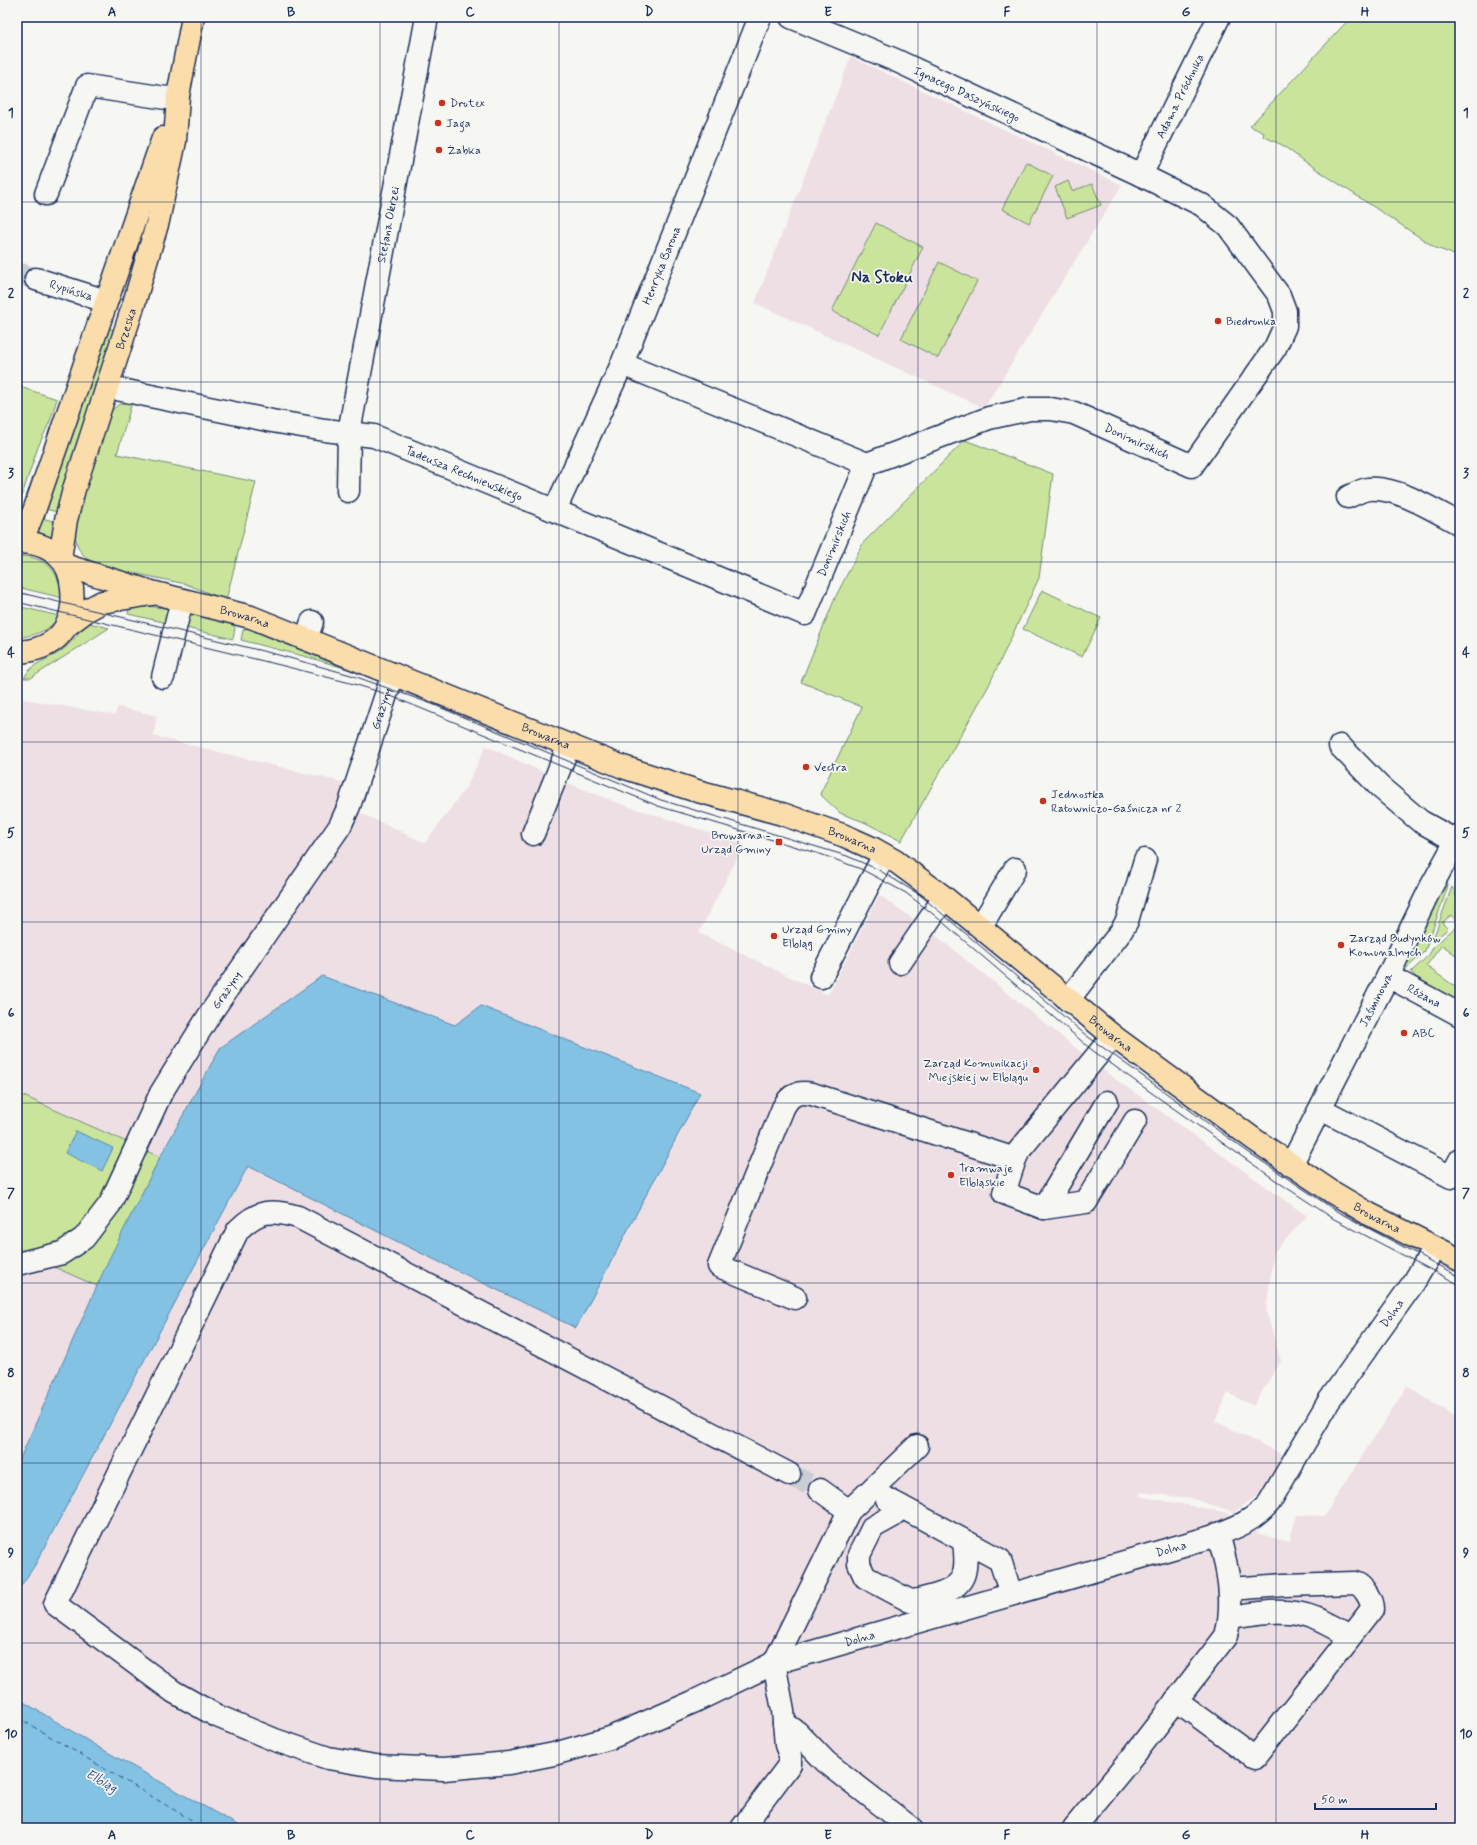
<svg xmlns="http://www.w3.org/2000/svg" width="1477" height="1845" font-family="Mynerve,sans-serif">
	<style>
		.built { fill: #eedfe4 }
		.green { fill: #cae59b; stroke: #728a7c }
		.water { fill: #83c2e3; stroke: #5987ae }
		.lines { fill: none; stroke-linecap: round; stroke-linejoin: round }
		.ferry { stroke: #35547f; stroke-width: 1; stroke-dasharray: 5 4; stroke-linecap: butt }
		.minor-tunnel { stroke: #caced4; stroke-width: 22; stroke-dasharray: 22 11; stroke-linecap: butt }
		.minor-casing { stroke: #1b2f5e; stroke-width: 25 }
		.major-casing { stroke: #1b2f5e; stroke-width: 25 }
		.minor { stroke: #f6f6f2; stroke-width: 22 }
		.major { stroke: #faddab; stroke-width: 22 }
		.tram { stroke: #1b2f5e; stroke-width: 1 }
		.grid { fill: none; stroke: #1b2f5e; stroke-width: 1; stroke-opacity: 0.55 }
		.poi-dot { fill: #c8321e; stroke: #f6f6f2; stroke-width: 1.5 }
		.labels { text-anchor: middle; stroke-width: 3.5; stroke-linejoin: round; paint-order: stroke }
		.street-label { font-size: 12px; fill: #1b2f5e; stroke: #f6f6f2 }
		.poi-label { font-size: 12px; fill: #1b2f5e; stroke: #f6f6f2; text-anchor: start }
		.water-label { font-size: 13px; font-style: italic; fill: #35547f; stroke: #f6f6f2 }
		.district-label { font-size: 16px; font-weight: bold; fill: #1b2f5e; stroke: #f6f6f2 }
		.neatline { fill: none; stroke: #1b2f5e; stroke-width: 1.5 }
		.grid-label { font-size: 13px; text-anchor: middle; font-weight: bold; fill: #1b2f5e }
	</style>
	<rect width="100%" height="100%" fill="#f6f6f2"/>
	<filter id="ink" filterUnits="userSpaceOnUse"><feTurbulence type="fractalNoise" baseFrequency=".025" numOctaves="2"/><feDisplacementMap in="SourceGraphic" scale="8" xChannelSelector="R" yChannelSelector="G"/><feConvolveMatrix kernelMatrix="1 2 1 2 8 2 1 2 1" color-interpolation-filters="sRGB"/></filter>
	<g filter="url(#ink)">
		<path class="built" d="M851,57L1122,185L984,408L755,303Z
			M17,698L115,715L118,707L157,716L153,736L350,784L356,811L425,843L467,786L486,746L556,778L615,802L744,844L699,933L828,995L879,895L925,927L1107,1073L1307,1216L1274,1252L1266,1311L1281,1361L1253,1406L1228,1393L1215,1421L1283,1455L1262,1492L1234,1512L1193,1499L1142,1492L1139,1496L1229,1513L1260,1534L1289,1542L1297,1515L1324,1516L1407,1386L1460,1420V1828H243L100,1748L17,1698V1592L35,1565L248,1166L398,1242L576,1328L455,1025L322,976L220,1048L160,1157L17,1093Z
			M38,1260L97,1286L17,1465V1268Z"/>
		<path class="green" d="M1351,17H1460V259L1450,253L1436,248L1307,163L1282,145L1263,136L1264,133L1250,126Z
			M1026,162L1053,176L1029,223L1002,209Z
			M1068,181L1072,191L1092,184L1101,205L1067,218L1055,187Z
			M876,223L923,247L879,335L832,311Z
			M939,262L977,281L938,358L901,339Z
			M107,328L112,329L115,331L58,512L45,509Z
			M17,386L57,399L50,421L38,447L17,510Z
			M126,402H132L117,454L256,482L226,600L186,584L104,567L87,559L78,548L74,532L87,474L110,412L118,405Z
			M965,440L1053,474L1039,578L988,687L901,841L864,822L840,813L820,794L862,707L801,682L835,598L863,543Z
			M42,518L56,522L52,538L38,532Z
			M26,556C51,561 59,574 63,598L17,587V557Z
			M1042,590L1101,618L1082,657L1023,629Z
			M138,605L172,609V624L128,614L129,608Z
			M17,606L59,616C49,632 34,635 17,638Z
			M189,612L232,623L235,628L233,639L182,627Z
			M85,622L109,628L31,678H24C32,662 48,660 61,651C72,643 79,633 85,622Z
			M247,628L313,651L371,676L311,658L241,640L243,630Z
			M1446,875L1448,886L1425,951L1403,972L1401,965Z
			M1452,887C1458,894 1462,913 1457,922L1451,915L1442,923L1448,929L1434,940L1433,939Z
			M1458,925L1460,958L1442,945L1426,966L1460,990V1006L1452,1002L1442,992L1416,977L1411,972L1429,955L1434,946Z
			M17,1093L160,1157L97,1286L38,1260L17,1258Z"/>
		<path class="water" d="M322,976L455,1025L481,1006L700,1093L576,1328L398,1242L248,1166L35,1565L17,1592V1465L109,1259L160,1157L220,1048Z
			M76,1131L113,1148L102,1171L65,1153Z
			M17,1698L100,1748L243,1828H17Z"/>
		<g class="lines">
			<path class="ferry" d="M17,1717L205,1828"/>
			<path class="minor-tunnel" d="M17,273L36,279
				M789,1474L820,1490"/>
			<g class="minor-casing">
				<g id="minor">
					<path id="s1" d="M1141,175L1219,17"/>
					<path d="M46,194L87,86L166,98L178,96"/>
					<path id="s2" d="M36,279L106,301"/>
					<path d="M622,364L867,464"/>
					<path id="s3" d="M107,387L272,421L325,430L374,436L805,614L867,464L989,418L1030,409H1051L1074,413L1192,466L1275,348L1285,326V311L1279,295L1228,226L1202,205L1141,175L895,60L791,17"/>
					<path id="s4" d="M348,491L349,432L427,17"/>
					<path d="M1348,497C1355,494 1361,490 1368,489C1397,486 1435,511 1460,524"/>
					<path id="s5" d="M555,510L622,364L760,17"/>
					<path d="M306,639L312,622"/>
					<path d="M163,677L182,600"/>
					<path d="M1340,746L1380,787L1420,821L1456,841"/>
					<path d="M533,834L569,745"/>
					<path d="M981,926L1015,869"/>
					<path d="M900,963L944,898"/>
					<path id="s6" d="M1388,976L1460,1015"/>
					<path d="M821,977L884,855"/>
					<path d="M1068,1000L1120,933L1127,921L1145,860"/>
					<path d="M1321,1109L1451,1177L1460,1160"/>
					<path d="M1015,1159L1004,1193L1044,1208L1086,1202L1135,1121"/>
					<path id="s7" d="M1291,1165L1388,976L1431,887L1460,834"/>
					<path d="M1044,1208L1107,1102"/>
					<path id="s8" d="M17,1264L62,1253L84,1238L110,1204L161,1093L210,1014L340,826L349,806L393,674"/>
					<path d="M795,1298L719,1266L783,1108C790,1095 797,1091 812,1094L1015,1159L1019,1151L1113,1036"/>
					<path id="s9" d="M789,1474L298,1217C271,1209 258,1210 238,1230L55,1604L174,1692L217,1716L275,1740L328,1758L376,1766L444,1769L509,1763L554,1754L610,1738L693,1702L774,1663L1211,1537C1235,1528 1252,1522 1269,1503L1329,1401L1414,1282L1434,1248"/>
					<path d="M820,1490L849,1511"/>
					<path d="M887,1499L1000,1560L1011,1594"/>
					<path d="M900,1506L893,1516L873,1527L859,1555V1564L865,1577L910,1601C918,1601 926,1598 934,1596C966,1587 968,1573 964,1542"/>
					<path d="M1230,1617C1258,1613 1288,1607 1315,1618C1327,1623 1339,1630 1350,1636"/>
					<path d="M1176,1700L1255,1758L1372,1609C1372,1600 1364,1586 1355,1583L1284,1585L1230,1589"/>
					<path d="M784,1723L797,1732L826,1762L911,1828"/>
					<path d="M742,1828L790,1764V1755L786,1745L783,1710L774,1663L849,1511L917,1446"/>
					<path d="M1074,1828L1134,1755L1226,1636C1235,1601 1228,1568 1218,1534"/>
				</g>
			</g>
			<g class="major-casing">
				<g id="major">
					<path d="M17,541L27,528L34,511L163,138"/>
					<path d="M17,542C32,542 48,546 59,557C68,565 71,577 72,588C76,627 56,650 17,652"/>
					<path id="s10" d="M60,558L66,520L74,489L132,310L158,221L175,141L178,96L193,17"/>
					<path id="s11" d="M67,566L155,593L251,617L623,767L694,790L782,814L845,836L874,849L895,861L940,894L1113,1036L1255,1140L1332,1192L1369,1214L1460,1260"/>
					<path d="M69,624L89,609L102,602L152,594"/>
				</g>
			</g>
			<use href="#minor" class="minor"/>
			<use href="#major" class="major"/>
			<path class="tram" d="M17,592L275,654L351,675L432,704L661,800L847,856L877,869L920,895L1087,1036L1248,1152L1338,1212L1460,1277
				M17,602L280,665L354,684L386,694L658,806L823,855L861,869L906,893L933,914L1092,1050L1163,1101L1281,1184L1334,1219L1460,1285"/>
		</g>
	</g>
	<path class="grid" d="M201,17V1828M380,17V1828M559,17V1828M738,17V1828M918,17V1828M1097,17V1828M1276,17V1828M17,202H1460M17,382H1460M17,562H1460M17,742H1460M17,922H1460M17,1103H1460M17,1283H1460M17,1463H1460M17,1643H1460"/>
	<g class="poi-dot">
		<circle cx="442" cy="103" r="4"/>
		<circle cx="438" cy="123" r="4"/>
		<circle cx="439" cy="150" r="4"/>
		<circle cx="1218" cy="321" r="4"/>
		<circle cx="806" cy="767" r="4"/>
		<circle cx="1043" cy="801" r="4"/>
		<rect x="775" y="838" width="8" height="8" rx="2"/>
		<circle cx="774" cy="936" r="4"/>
		<circle cx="1341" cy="945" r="4"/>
		<circle cx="1404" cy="1033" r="4"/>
		<circle cx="1036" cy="1070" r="4"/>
		<circle cx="951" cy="1175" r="4"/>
	</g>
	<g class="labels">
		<g class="street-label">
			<text transform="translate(967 94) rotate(25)" y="4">Ignacego Daszyńskiego</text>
			<text dy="4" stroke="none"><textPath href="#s1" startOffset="88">Adama Próchnika</textPath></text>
			<text dy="4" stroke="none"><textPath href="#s4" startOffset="270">Stefana Okrzei</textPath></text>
			<text dy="4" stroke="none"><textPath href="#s5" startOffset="267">Henryka Barona</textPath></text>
			<text dy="4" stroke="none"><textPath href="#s2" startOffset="37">Rypińska</textPath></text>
			<text dy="4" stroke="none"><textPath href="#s10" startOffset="239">Brzeska</textPath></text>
			<text dy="4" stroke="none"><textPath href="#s3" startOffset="1186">Donimirskich</textPath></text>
			<text dy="4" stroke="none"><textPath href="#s3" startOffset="369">Tadeusza Rechniewskiego</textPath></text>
			<text dy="4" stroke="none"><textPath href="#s3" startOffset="814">Donimirskich</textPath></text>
			<text dy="4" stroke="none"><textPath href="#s11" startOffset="185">Browarna</textPath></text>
			<text dy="4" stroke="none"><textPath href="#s8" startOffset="684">Grażyny</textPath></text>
			<text dy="4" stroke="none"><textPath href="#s11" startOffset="509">Browarna</textPath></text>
			<text dy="4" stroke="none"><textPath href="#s11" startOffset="833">Browarna</textPath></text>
			<text dy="4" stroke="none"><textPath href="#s8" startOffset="360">Grażyny</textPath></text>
			<text dy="4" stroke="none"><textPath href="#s6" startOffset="41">Różana</textPath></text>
			<text dy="4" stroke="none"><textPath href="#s7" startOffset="186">Jaśminowa</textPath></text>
			<text dy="4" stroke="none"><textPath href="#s11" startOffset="1157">Browarna</textPath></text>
			<text dy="4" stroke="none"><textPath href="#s11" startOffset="1481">Browarna</textPath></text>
			<text dy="4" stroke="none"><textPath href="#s9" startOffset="2568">Dolna</textPath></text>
			<text dy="4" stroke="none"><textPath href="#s9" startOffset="2232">Dolna</textPath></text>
			<text dy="4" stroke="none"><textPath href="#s9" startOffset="1908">Dolna</textPath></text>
		</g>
		<g class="poi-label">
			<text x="450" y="107">Drotex</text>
			<text x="446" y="127">Jaga</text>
			<text x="447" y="154">Żabka</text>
			<text x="1226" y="325">Biedronka</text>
			<text x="814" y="771">Vectra</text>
			<text x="1051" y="798">Jednostka<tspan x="1051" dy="14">Ratowniczo-Gaśnicza nr 2</tspan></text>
			<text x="771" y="839" text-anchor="end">Browarna -<tspan x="771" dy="14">Urząd Gminy</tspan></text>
			<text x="782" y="933">Urząd Gminy<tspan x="782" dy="14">Elbląg</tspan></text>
			<text x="1349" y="942">Zarząd Budynków<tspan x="1349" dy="14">Komunalnych</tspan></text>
			<text x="1412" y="1037">ABC</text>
			<text x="1028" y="1067" text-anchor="end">Zarząd Komunikacji<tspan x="1028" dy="14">Miejskiej w Elblągu</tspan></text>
			<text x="959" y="1172">Tramwaje<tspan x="959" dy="14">Elbląskie</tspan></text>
		</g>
		<g class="water-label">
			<text transform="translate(102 1780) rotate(29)" y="5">Elbląg</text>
		</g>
		<g class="district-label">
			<text x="882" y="282">Na Stoku</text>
		</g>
	</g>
	<rect width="1477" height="1845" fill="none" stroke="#f6f6f2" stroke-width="44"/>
	<path d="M1315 1803v6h121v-6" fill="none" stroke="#1b2f5e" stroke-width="2"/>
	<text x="1321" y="1803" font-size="12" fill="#1b2f5e" stroke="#f6f6f2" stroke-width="3" paint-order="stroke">50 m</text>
	<rect x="22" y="22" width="1433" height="1801" class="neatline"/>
	<g class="grid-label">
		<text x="112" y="16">A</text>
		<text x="291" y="16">B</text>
		<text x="470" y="16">C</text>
		<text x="649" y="16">D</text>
		<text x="828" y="16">E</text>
		<text x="1007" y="16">F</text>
		<text x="1186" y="16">G</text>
		<text x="1365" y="16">H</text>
		<text x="11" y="117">1</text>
		<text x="1466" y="117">1</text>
		<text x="11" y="297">2</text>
		<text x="1466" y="297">2</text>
		<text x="11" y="477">3</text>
		<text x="1466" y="477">3</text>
		<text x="11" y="657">4</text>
		<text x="1466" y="657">4</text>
		<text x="11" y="837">5</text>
		<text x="1466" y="837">5</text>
		<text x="11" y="1017">6</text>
		<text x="1466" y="1017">6</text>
		<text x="11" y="1197">7</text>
		<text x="1466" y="1197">7</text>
		<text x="11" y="1377">8</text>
		<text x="1466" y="1377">8</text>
		<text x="11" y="1557">9</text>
		<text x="1466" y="1557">9</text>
		<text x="11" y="1738">10</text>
		<text x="1466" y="1738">10</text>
		<text x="112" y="1839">A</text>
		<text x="291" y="1839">B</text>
		<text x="470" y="1839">C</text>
		<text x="649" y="1839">D</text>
		<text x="828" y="1839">E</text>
		<text x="1007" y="1839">F</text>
		<text x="1186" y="1839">G</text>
		<text x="1365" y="1839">H</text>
	</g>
</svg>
